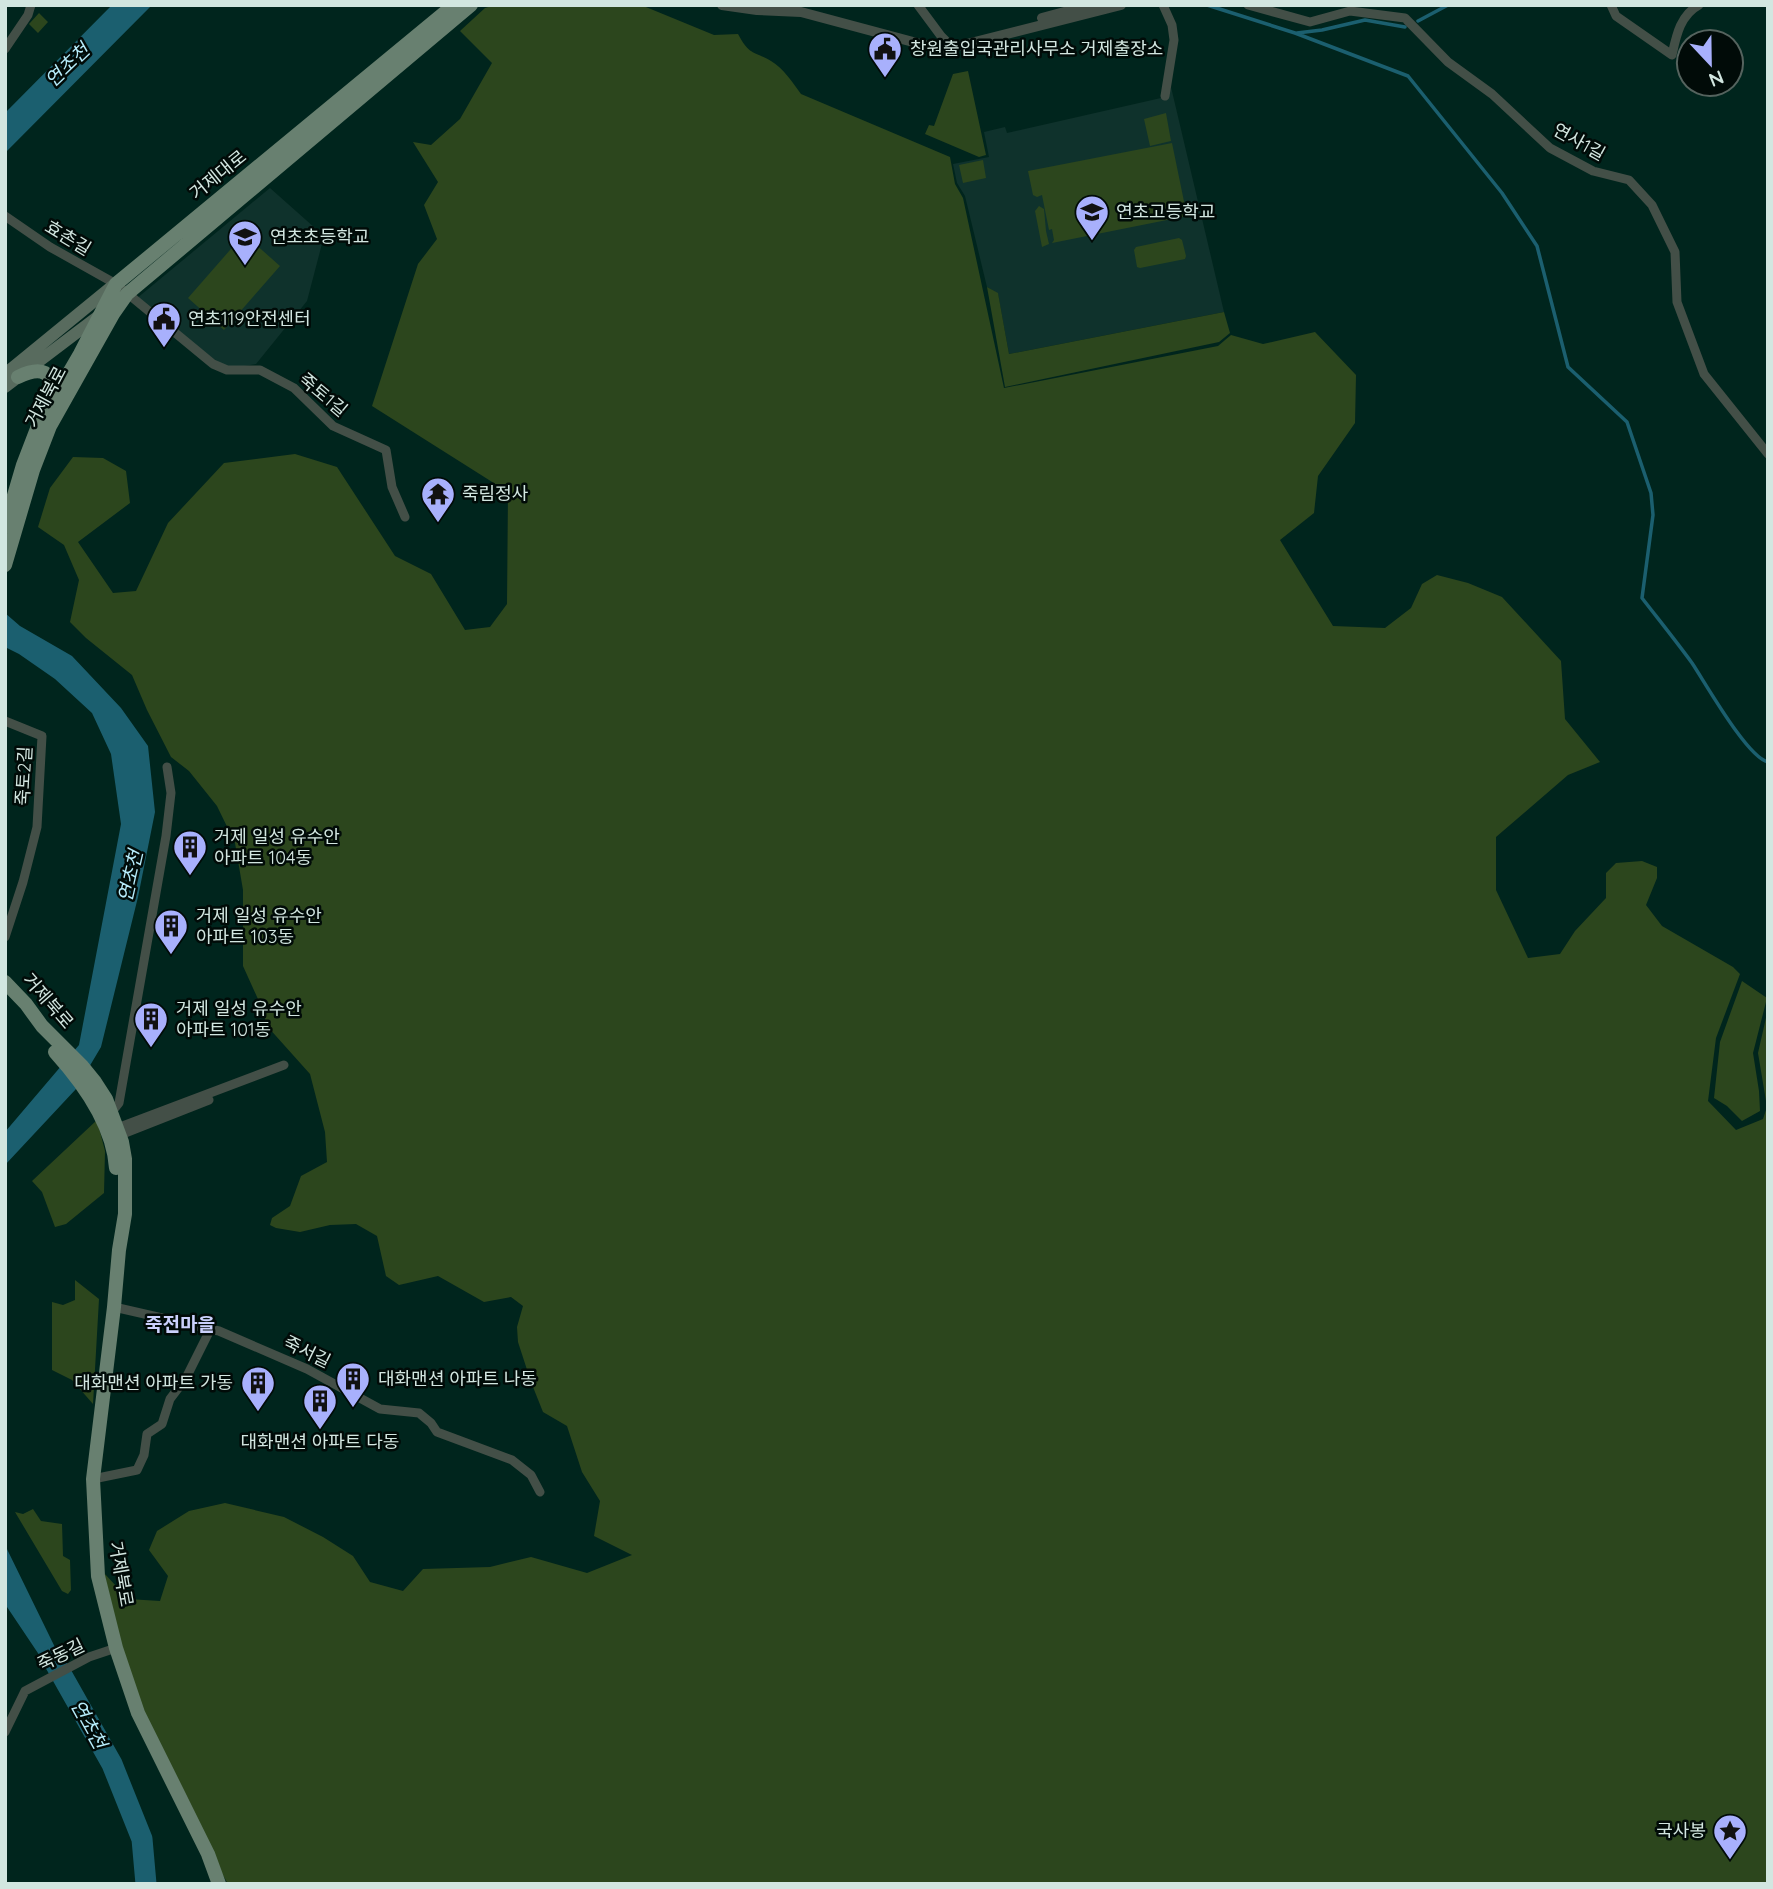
<svg xmlns="http://www.w3.org/2000/svg" width="1773" height="1889" font-family="Quicksand,'Noto Sans KR',sans-serif">
	<style>
		.built { fill: #0f322c }
		.green { fill: #2c461d }
		.water { fill: #1b5f6f }
		.lines { fill: none; stroke-linecap: round; stroke-linejoin: round }
		.stream { stroke: #1b5f6f; stroke-width: 3.5 }
		.river { stroke: #1b5f6f; stroke-width: 21 }
		.minor { stroke: #434f47; stroke-width: 9 }
		.tertiary { stroke: #434f47; stroke-width: 10 }
		.secondary { stroke: #586b5e; stroke-width: 12 }
		.primary { stroke: #688070; stroke-width: 14 }
		.labels { text-anchor: middle; stroke-width: 5; stroke-linejoin: round; paint-order: stroke }
		.poi-label { font-size: 18px; fill: #d2e6e0; stroke: #010b08; text-anchor: start }
		.street-label { font-size: 18px; fill: #d2e6e0; stroke: #010b08 }
		.water-label { font-size: 19px; font-style: italic; fill: #b7edfc; stroke: #010b08 }
		.neighbourhood-label { font-size: 19px; font-weight: bold; fill: #cbd1fc; stroke: #010b08 }
	</style>
	<rect width="100%" height="100%" fill="#00251d"/>
	<path class="built" d="M1171,87L1224,312L1009,354L998,294L987,287L965,196L957,183L953,164L989,157L984,132L1005,127L1007,133L1161,98L1167,100Z
		M270,188L324,236L307,301L256,364L227,369L136,299Z"/>
	<path class="green" d="M495,5H641L714,35L738,34C750,56 752,50 771,61C783,68 793,83 801,94L950,157L955,184L963,198L1004,388L1218,346L1231,335L1263,344L1315,332L1356,375L1355,423L1318,476L1314,513L1280,540L1333,626L1385,628L1411,608L1422,584L1437,575L1468,583L1502,597L1561,661L1565,719L1600,762L1568,775L1496,837V890L1528,958L1560,954L1575,931L1606,898V873L1616,863L1642,861L1657,867V878L1646,905L1662,926L1733,967L1740,974L1716,1038L1708,1101L1736,1130L1763,1119L1767,1107L1758,1053L1768,1009V1884H228L193,1823L136,1704L104,1573L128,1599L160,1601L168,1576L149,1550L157,1531L189,1511L225,1503L284,1517L323,1537L353,1556L370,1582L403,1591L423,1569L490,1567L531,1557L587,1573L632,1555L594,1536L600,1501L582,1472L567,1426L543,1412L531,1382L518,1342L517,1327L523,1306L511,1297L484,1302L438,1276L399,1285L386,1276L377,1236L356,1224L330,1225L300,1232L276,1228L270,1225L272,1218L290,1206L301,1176L327,1162L325,1132L310,1074L267,1026L262,1008L243,966V890L235,843L217,806L189,771L171,757L147,710L132,675L86,638L70,622L79,580L64,545L38,527L50,488L73,457L103,458L126,471L130,503L78,542L113,593L136,591L168,523L224,463L295,454L337,467L395,556L431,574L465,630L490,627L507,604L508,492L372,406L418,264L437,239L424,205L438,182L413,142L431,145L460,119L492,63L460,31L485,8Z
		M39,13L48,22L38,33L29,24Z
		M968,71L986,155L979,157L925,134L929,125L934,126L953,74Z
		M1166,113L1171,141L1150,146L1144,119Z
		M1172,143L1187,216L1052,243L1054,240L1052,229L1049,230L1042,195L1037,197L1033,195L1028,171Z
		M983,160L986,178L963,183L959,165Z
		M1039,206L1044,209L1046,231L1049,244L1042,247L1035,211Z
		M244,234L280,266L224,330L188,298Z
		M1179,238L1182,240L1186,256L1185,259L1140,268L1137,267L1134,250L1136,247Z
		M987,287L998,293L1009,354L1224,312L1230,333L1219,342L1005,387Z
		M1742,981L1767,998L1753,1053L1759,1091L1760,1111L1742,1121L1727,1106L1714,1098L1720,1042Z
		M97,1120L105,1151L104,1193L66,1224L55,1227L42,1192L32,1181Z
		M75,1280L99,1299L93,1404L72,1380L52,1370V1302L63,1305L75,1300Z
		M33,1509L41,1521L62,1524L63,1556L70,1560L71,1590L68,1594L62,1591L15,1512L23,1514Z"/>
	<path class="water" d="M112,5H152L5,153V113Z
		M5,613L20,626L72,656L121,708L148,746L155,812L138,897L101,1047L76,1089L5,1165V1132L79,1045L121,824L111,754L92,713L55,679L19,654L5,647Z
		M5,1545L69,1676L58,1683L5,1604Z"/>
	<g class="lines">
		<path class="stream" d="M1207,5L1295,33L1408,76L1502,193L1537,246L1568,367L1627,422L1651,493L1653,515L1642,598C1659,620 1676,641 1692,663C1706,684 1747,757 1768,762
			M1418,21L1448,5
			M1297,33L1322,30L1365,20L1405,27"/>
		<path class="river" d="M51,1656L112,1764L142,1839L146,1884"/>
		<path class="minor" d="M918,5L941,36L953,48
			M1163,5L1172,25L1174,40L1165,96
			M1248,5L1310,22L1350,11L1405,18L1448,62L1492,94L1550,148L1593,171L1629,180L1652,205L1675,252L1677,302L1704,374L1768,454
			M1611,5L1616,16L1672,55C1676,37 1680,15 1699,5
			M5,49L28,15L31,5
			M5,216L50,247L116,284L213,364L227,370H260L294,388L333,426L386,450L392,487L405,517
			M5,721L42,736L37,827L23,882L5,937
			M111,1113L119,1103L166,836L171,793L167,767
			M112,1130L284,1065
			M115,1137L209,1100
			M114,1307L219,1331L307,1369L380,1409L419,1413L431,1423L437,1432L512,1460L531,1475L540,1492
			M93,1479L137,1470L144,1455L147,1434L162,1424L170,1399L186,1378L211,1328
			M5,1732L25,1691L89,1657L116,1648"/>
		<path class="tertiary" d="M722,5L757,10L801,12L943,50L1121,5
			M1042,18L1090,5"/>
		<path class="secondary" d="M5,374L115,284
			M5,387L100,315"/>
		<path class="primary" d="M18,377C41,366 56,370 50,399
			M5,526L23,465L38,426L80,354L116,284L454,5
			M5,565L33,470L50,426L113,314L127,294L471,5
			M5,982L26,1004L42,1026L82,1066L95,1082L106,1099L122,1142L125,1159V1214L119,1250L114,1307L93,1479L98,1576L116,1648L138,1713L208,1854L219,1884
			M55,1052C84,1084 113,1124 116,1168"/>
	</g>
	<defs>
		<g id="civic-pin" transform="scale(1.75)"><path d="M0 17L-7.5 6A9.5 9.5 0 1 1 7.5 6Z" fill="#a8b0fc" stroke="#010b08"/><path d="M-.6-6.5H3V-4.5H.6V-3L4-1V1h2V6H-6V1h2V-1L-.6-3ZM-1.2 2.5V6h2.4V2.5Z" fill="#111"/></g>
		<g id="school-pin" transform="scale(1.75)"><path d="M0 17L-7.5 6A9.5 9.5 0 1 1 7.5 6Z" fill="#a8b0fc" stroke="#010b08"/><path d="M0-5L7-2L0 1L-7-2ZM-4 1L0 2.5L4 1V4Q0 6-4 4Z" fill="#111"/></g>
		<g id="temple-pin" transform="scale(1.75)"><path d="M0 17L-7.5 6A9.5 9.5 0 1 1 7.5 6Z" fill="#a8b0fc" stroke="#010b08"/><path d="M0-6L5-2H3V0L6.5 2.5H4V6H1.5V3h-3V6H-4V2.5H-6.5L-3 0V-2H-5Z" fill="#111"/></g>
		<g id="building-pin" transform="scale(1.75)"><path d="M0 17L-7.5 6A9.5 9.5 0 1 1 7.5 6Z" fill="#a8b0fc" stroke="#010b08"/><path d="M-4-6H4V6H1V3H-1V6H-4ZM-2.5-4.3h1.7v1.8h-1.7ZM.8-4.3h1.7v1.8H.8ZM-2.5-1h1.7V.8h-1.7ZM.8-1h1.7V.8H.8Z" fill="#111"/></g>
		<g id="sight-pin" transform="scale(1.75)"><path d="M0 17L-7.5 6A9.5 9.5 0 1 1 7.5 6Z" fill="#a8b0fc" stroke="#010b08"/><path d="M0-6L1.8-2.2L6-1.7L2.9 1.2L3.7 5.4L0 3.3L-3.7 5.4L-2.9 1.2L-6-1.7L-1.8-2.2Z" fill="#111"/></g>
	</defs>
	<g fill-rule="evenodd">
		<use href="#civic-pin" x="885" y="49"/>
		<use href="#school-pin" x="1092" y="212"/>
		<use href="#school-pin" x="245" y="237"/>
		<use href="#civic-pin" x="164" y="319"/>
		<use href="#temple-pin" x="438" y="494"/>
		<use href="#building-pin" x="190" y="847"/>
		<use href="#building-pin" x="171" y="926"/>
		<use href="#building-pin" x="151" y="1019"/>
		<use href="#building-pin" x="353" y="1379"/>
		<use href="#building-pin" x="258" y="1383"/>
		<use href="#building-pin" x="320" y="1401"/>
		<use href="#sight-pin" x="1730" y="1831"/>
	</g>
	<g class="labels">
		<g class="poi-label">
			<text x="910" y="55">창원출입국관리사무소 거제출장소</text>
			<text x="1116" y="218">연초고등학교</text>
			<text x="270" y="243">연초초등학교</text>
			<text x="188" y="325">연초119안전센터</text>
			<text x="462" y="500">죽림정사</text>
			<text x="214" y="843">거제 일성 유수안<tspan x="214" dy="21">아파트 104동</tspan></text>
			<text x="196" y="922">거제 일성 유수안<tspan x="196" dy="21">아파트 103동</tspan></text>
			<text x="176" y="1015">거제 일성 유수안<tspan x="176" dy="21">아파트 101동</tspan></text>
			<text x="378" y="1385">대화맨션 아파트 나동</text>
			<text x="233" y="1389" text-anchor="end">대화맨션 아파트 가동</text>
			<text x="320" y="1448" text-anchor="middle">대화맨션 아파트 다동</text>
			<text x="1706" y="1837" text-anchor="end">국사봉</text>
		</g>
		<g class="street-label">
			<text transform="translate(1579 142) rotate(29)" y="6">연사1길</text>
			<text transform="translate(218 175) rotate(-39)" y="6">거제대로</text>
			<text transform="translate(68 238) rotate(31)" y="6">효촌길</text>
			<text transform="translate(323 395) rotate(40)" y="6">죽토1길</text>
			<text transform="translate(46 397) rotate(-62)" y="6">거제북로</text>
			<text transform="translate(24 776) rotate(-87)" y="6">죽토2길</text>
			<text transform="translate(48 1001) rotate(49)" y="6">거제북로</text>
			<text transform="translate(307 1352) rotate(26)" y="6">죽서길</text>
			<text transform="translate(121 1574) rotate(80)" y="6">거제북로</text>
			<text transform="translate(61 1655) rotate(-26)" y="6">죽동길</text>
		</g>
		<g class="water-label">
			<text transform="translate(67 65) rotate(-44)" y="7">연초천</text>
			<text transform="translate(130 876) rotate(-77)" y="7">연초천</text>
			<text transform="translate(89 1724) rotate(61)" y="7">연초천</text>
		</g>
		<g class="neighbourhood-label">
			<text x="180" y="1331">죽전마을</text>
		</g>
	</g>
	<rect width="1773" height="1889" fill="none" stroke="#d2e6e0" stroke-width="14"/>
	<g transform="translate(1710 63) rotate(158)"><circle r="33" fill="#010b08" stroke="#55635e" stroke-width="2"/>
	<path d="M0-5L12 26L0 18L-12 26Z" fill="#a8b0fc"/>
	<text y="-10" font-size="19" font-weight="bold" text-anchor="middle" fill="#d2e6e0">N</text>
	</g>
</svg>
